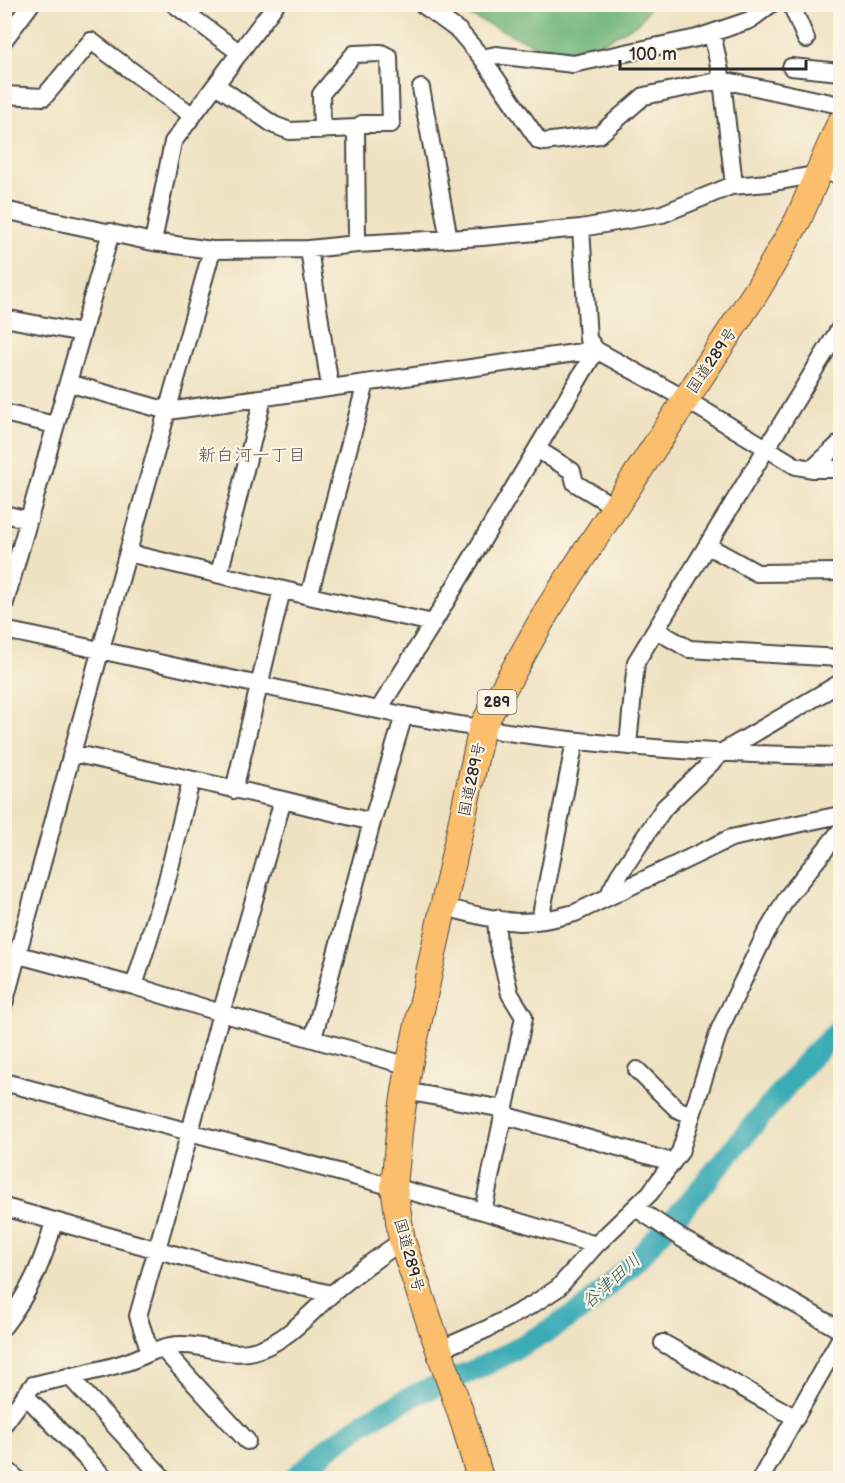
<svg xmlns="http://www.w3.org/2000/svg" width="845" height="1483" font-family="'Balsamiq Sans','Klee One',sans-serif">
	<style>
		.forest { fill: #6eb478; stroke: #4c7052; stroke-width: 1.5 }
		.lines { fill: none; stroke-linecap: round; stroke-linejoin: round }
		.river { stroke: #3aabb6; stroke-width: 22 }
		.minor-casing { stroke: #484642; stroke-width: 20 }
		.highway-casing { stroke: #484642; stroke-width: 28 }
		.minor { stroke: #fff; stroke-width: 16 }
		.highway { stroke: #fabe6d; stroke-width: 26 }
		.labels { text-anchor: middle; stroke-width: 4.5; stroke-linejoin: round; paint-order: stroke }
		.shield { fill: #fcf5e5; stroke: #6a6863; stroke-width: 1.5 }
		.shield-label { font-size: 15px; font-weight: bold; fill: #2b2b2b }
		.street-label { font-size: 16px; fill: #2b2b2b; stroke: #fcf5e5 }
		.neighbourhood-label { font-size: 18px; fill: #61515a; stroke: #fcf5e5 }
		.water-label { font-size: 18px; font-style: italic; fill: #315e63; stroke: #fcf5e5 }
	</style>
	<rect width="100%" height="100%" fill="#fcf5e5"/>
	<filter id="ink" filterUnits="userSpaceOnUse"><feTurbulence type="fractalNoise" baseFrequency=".0167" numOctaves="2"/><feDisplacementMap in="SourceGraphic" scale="12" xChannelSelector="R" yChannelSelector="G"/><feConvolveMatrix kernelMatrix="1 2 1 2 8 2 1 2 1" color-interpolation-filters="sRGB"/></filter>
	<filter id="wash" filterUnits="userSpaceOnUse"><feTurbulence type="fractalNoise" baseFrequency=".008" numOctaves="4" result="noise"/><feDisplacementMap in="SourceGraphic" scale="24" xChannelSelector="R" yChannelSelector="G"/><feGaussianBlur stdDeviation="1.35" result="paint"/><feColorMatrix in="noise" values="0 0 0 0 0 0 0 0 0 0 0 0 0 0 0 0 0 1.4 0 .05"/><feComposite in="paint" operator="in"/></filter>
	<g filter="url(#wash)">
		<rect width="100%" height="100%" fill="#efe2c2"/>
		<path class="forest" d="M446,5H651L640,22L602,43L554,54Z"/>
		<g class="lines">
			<path class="river" d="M294,1478L330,1447L366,1421L415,1395L477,1369L503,1356L548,1331L587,1306L637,1259L688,1203L808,1060L840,1029"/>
		</g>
	</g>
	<g filter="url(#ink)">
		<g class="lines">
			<g class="minor-casing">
				<path id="minor" d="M174,4L240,53
					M422,4L459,31L482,58L539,141L544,142L599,135L644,96L722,80L840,105
					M791,4L806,39
					M712,33L722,80L734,185
					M4,40L31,4
					M482,58L496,55L573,64L697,38L750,20L771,4
					M791,67L840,72
					M216,85L274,125L290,131L356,128L362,124H391L389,57L381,53L354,54L321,94L322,130
					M421,88L449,239
					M4,95L44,97L91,41L193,116
					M356,128L357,244
					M4,210L153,242L212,250L309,249L357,244L482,237L581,228L662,214L731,186L769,183L819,174L840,173
					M581,228L588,339L596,350L685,399L796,466L812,469H840
					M153,242L173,142L276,4
					M309,249L330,387
					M4,318L82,333
					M68,383L168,411L596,350
					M4,413L55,425
					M537,449L572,471L575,483L615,507
					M812,469L840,443
					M4,514L29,520
					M708,546L757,573L840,572
					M128,553L309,596L433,623
					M219,574L263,398
					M309,596L366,383
					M4,606L111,232
					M4,630C138,657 270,689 403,715C547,742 695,755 840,756
					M656,630L689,649L840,658
					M379,709L433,623L596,350
					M628,745L636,662L840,328
					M72,753L283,800L372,822
					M234,790L282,590
					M610,896L611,890L619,875L664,808L688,785L724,751L840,683
					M443,907C467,912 493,921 519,922C538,922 557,918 575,913L731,838L840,815
					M540,920L575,741
					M4,951L134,986L221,1013L409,1066
					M134,986L166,884L191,781
					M4,1004L72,753L212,250
					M313,1038L372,822L404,715
					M637,1070L677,1109L691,1115
					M4,1082L483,1211L596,1245
					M405,1091L504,1109
					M503,1115L672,1162
					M4,1207L230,1270L331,1294
					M636,1208L681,1238L840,1330
					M483,1211L524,1017L510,994L498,944L496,918
					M4,1326C29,1293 44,1261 54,1221
					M663,1343L796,1418
					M162,1348L247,1441
					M439,1350L487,1329L532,1305L558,1288L596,1245L650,1193L680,1152L720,1028L765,935L788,896L840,831
					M150,1352L138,1316L190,1132L221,1013L283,800
					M69,1376L163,1478
					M25,1395L105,1478
					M4,1424L33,1385C64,1377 96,1372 127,1362C142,1357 154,1349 170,1346C201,1340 228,1361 260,1349C289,1339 310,1313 333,1293C355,1274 378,1257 402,1241
					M4,1467L16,1478
					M761,1478L840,1339"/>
			</g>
			<g class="highway-casing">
				<path id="highway" d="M480,1478L465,1426L402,1241L394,1187L400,1123L409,1066L482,727L547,611L758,289L798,220L840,123"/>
			</g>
			<use href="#minor" class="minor"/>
			<use href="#highway" class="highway"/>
		</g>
	</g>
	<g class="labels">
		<rect class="shield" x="477.5" y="690" width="39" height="24" rx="4.5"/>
		<g class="shield-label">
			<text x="497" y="707">289</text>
		</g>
		<g class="street-label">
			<text transform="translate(711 360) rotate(-56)" y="6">国道289号</text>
			<text transform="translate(471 779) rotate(-78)" y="6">国道289号</text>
			<text transform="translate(410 1255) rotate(75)" y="6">国道289号</text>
		</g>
		<g class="neighbourhood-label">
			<text x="252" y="461">新白河一丁目</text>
		</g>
		<g class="water-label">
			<text transform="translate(611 1281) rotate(-42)" y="6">谷津田川</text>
		</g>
	</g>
	<rect width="845" height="1483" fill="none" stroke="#fcf5e5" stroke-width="24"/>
	<path d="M620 60v9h186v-9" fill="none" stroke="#2b2b2b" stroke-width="3"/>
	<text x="629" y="60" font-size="18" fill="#2b2b2b" stroke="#fcf5e5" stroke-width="4.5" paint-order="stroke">100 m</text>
</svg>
